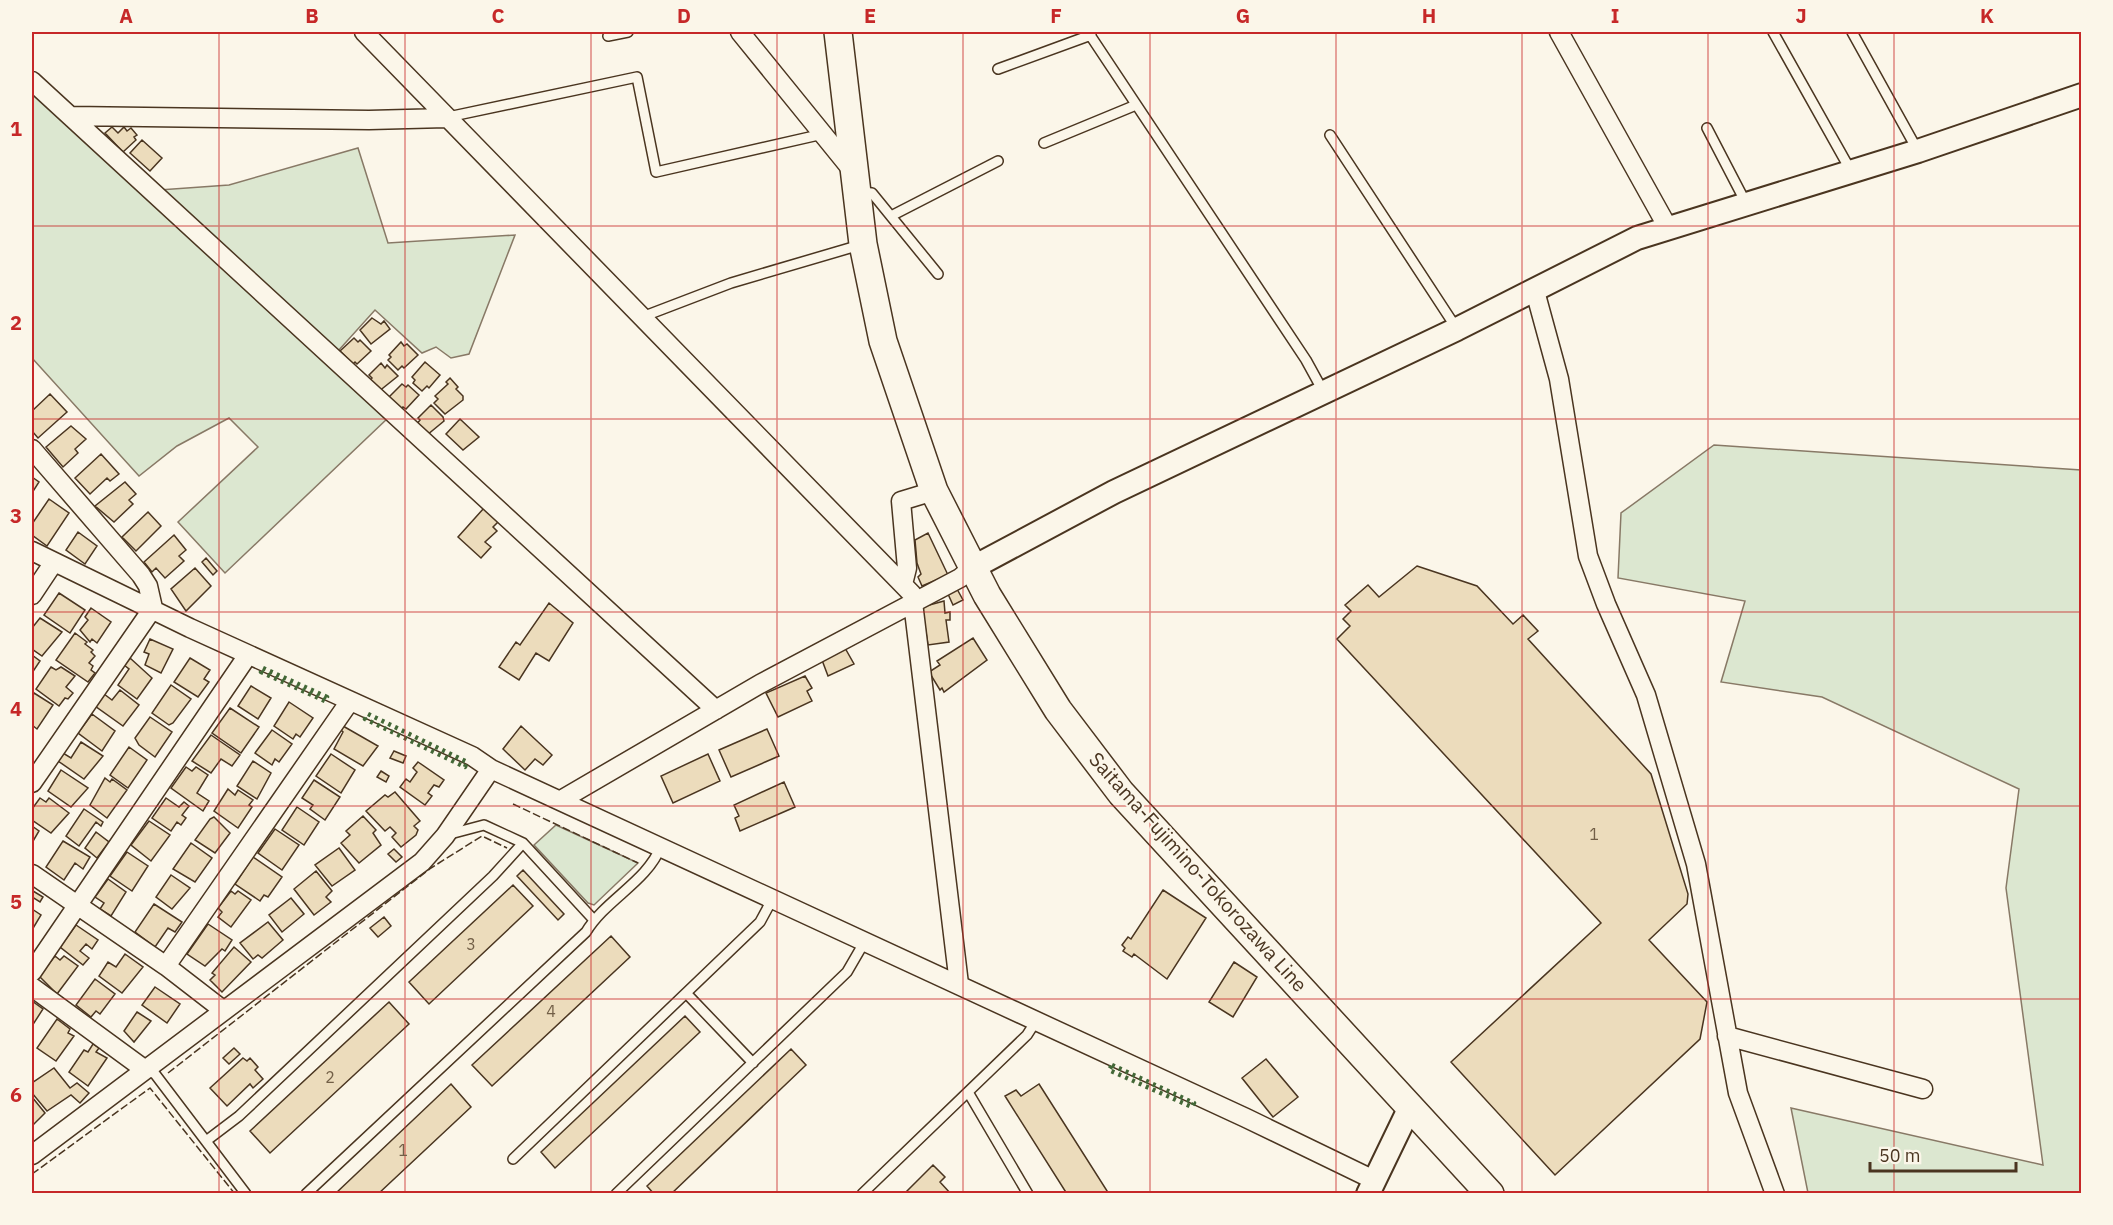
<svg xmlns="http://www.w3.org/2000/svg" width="2113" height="1225" font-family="'IBM Plex Sans',sans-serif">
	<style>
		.green { fill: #dce7d0; stroke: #887966; stroke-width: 1.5 }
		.building { fill: #ecdcbc; stroke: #4a3520; stroke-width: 1.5 }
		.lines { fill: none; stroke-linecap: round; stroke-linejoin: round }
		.service-casing { stroke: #4a3520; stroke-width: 12 }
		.minor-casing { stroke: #4a3520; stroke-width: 21 }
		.tertiary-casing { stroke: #4a3520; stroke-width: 26 }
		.primary-casing { stroke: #4a3520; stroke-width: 30 }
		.service { stroke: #fbf6e9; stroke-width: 9 }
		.minor { stroke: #fbf6e9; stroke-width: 18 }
		.tertiary { stroke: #fbf6e9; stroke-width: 22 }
		.primary { stroke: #fbf6e9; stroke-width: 27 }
		.hedge { stroke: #436837; stroke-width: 4.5; stroke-dasharray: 3 4.5; stroke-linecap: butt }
		.fence { stroke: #4a3520; stroke-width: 1.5; stroke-dasharray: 8 3; stroke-linecap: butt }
		.grid { fill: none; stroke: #c62828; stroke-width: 1.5; stroke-opacity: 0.55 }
		.labels { text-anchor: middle; stroke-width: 4.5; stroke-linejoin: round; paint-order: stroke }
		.number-label { font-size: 16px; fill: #725f47 }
		.street-label { font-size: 20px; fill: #4a3520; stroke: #fbf6e9 }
		.neatline { fill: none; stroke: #c62828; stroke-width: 2 }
		.grid-label { font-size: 20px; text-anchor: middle; font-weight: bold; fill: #c62828 }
	</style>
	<rect width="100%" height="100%" fill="#fbf6e9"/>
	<path class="green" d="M32,88L145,191L229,185L358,148L388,243L515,235L469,354L451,358L436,347L422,353L375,310L329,361L389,417L225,573L178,522L258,447L229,418L177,446L139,476L32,358Z
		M1714,445L2081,470V1193H1808L1791,1108L2043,1165L2006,888L2019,789L1822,697L1721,682L1745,601L1618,578L1621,513Z
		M556,825L638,863L594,905L588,903L534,845Z"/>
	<path class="building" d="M112,127L118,133L124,127L127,131L131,128L137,135L134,137L136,140L123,152L105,133Z
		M142,140L162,158L150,171L130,153Z
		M372,318L381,324L384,321L390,329L371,344L360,330Z
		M354,338L358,342L360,340L371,351L357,364L355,362L351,366L347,362L349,360L340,351Z
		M401,342L404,346L407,344L418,355L404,368L402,366L398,370L388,360L391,357L389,355Z
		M425,362L440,375L429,388L427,386L422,391L413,383L415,380L412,377Z
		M381,363L385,368L387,365L398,376L378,392L368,382L372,378L369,375Z
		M450,378L458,387L456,389L463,396V400L445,414L434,403L438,399L435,396L448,384L446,382Z
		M402,384L406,387L408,385L419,395L406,409L403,407L400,410L389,397Z
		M50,394L67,412L38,438L32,431V411Z
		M431,405L443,417L444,421L427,435L416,425L420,420L418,418Z
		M460,419L479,437L463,450L446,434Z
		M71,426L86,439L75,449L78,453L63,467L46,447Z
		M101,454L119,474L110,481L107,478L90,494L75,478Z
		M32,477L39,482L32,493Z
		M125,482L136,494L129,500L133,504L114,522L95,506Z
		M49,499L69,513L47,546L32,535V524Z
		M484,508L498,522L493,527L497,531L485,542L491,547L481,558L458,537Z
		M148,512L161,526L136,551L122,537Z
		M78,532L97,546L85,564L66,550Z
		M928,533L948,575L922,586L918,577L921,574L917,563L915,540Z
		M174,535L186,550L179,556L184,561L165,578L156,568L152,572L144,562Z
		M206,558L217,571L213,575L202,562Z
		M1417,566L1477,586L1513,624L1523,615L1538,631L1528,639L1651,774L1688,894L1687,904L1649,940L1707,1002L1700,1039L1555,1175L1451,1062L1601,923L1337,639L1350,626L1343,619L1351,611L1345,605L1368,585L1379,597Z
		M195,568L211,586L186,611L171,589Z
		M957,589L963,600L953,605L948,594Z
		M59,593L85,610L70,633L44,615Z
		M944,601L945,613L950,612V620H946L949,642L928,645L922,607Z
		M549,603L573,623L549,661L536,653L519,680L499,667L516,642L520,645Z
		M91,608L111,622L97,643L92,639L90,642L80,630L88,620L85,617Z
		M40,618L62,632L42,656L32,649V628Z
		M75,633L87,642L85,644L93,650L91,652L95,656L89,663L93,666L91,670L95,673L88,682L56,660Z
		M973,638L987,660L944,692L942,688L940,690L929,672L940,665L937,661Z
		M150,639L173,649L161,673L145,665L149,654L144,652Z
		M845,648L854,664L828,676L822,660Z
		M32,655L40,661L32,673Z
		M130,658L152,678L137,699L118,685L129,669L124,665Z
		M190,658L210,670L204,679L209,682L198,697L174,682Z
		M51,667L56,670L61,667L75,676L66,687L73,693L68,699L65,698L59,706L36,689Z
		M805,676L812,688L807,691L812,701L778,717L766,693Z
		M171,685L191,699L173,723L169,725L152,713Z
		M251,686L271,698L258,719L238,706Z
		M120,690L139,705L123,726L95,706L104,694L112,700Z
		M34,693L53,705L37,729L32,725V696Z
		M289,702L313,718L300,737L296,734L293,739L274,726Z
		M230,708L259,727L241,753L212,733Z
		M92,714L115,731L102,751L78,733Z
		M150,717L172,732L155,757L139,745L135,738Z
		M343,726L378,746L363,766L334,749L343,732L341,730Z
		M521,726L552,755L543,765L535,759L525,770L503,749Z
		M767,729L779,756L731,777L719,750Z
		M272,730L292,744L279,762L275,759L272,765L255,753Z
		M211,735L240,755L232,766L221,759L211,773L192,761Z
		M81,742L103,756L84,779L58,761L63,753L71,758Z
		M129,747L147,760L128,788L110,775Z
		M394,751L406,756L403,763L390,758Z
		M331,754L355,770L341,793L316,776Z
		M708,754L720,781L673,803L661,776Z
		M253,761L271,773L257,799L237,786Z
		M418,762L444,780L439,787L434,785L428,793L432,796L425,805L400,787L406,779L410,782L417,772L413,768Z
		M186,767L192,771L196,767L208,775L197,793L209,801L203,811L171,788Z
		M61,770L88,788L71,807L48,791Z
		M381,771L389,776L386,782L377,777Z
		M105,778L110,782L112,779L127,790L107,818L90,805Z
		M314,780L340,797L325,820L310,809L313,805L302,798Z
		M784,782L795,807L740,831L735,818L739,816L734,805Z
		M228,789L235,795L238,790L253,800L249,805L252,807L238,828L214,811Z
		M395,792L420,821L414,826L418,830L416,835L401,847L392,837L396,833L390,827L385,831L366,811L385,795L388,797Z
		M40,798L46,802L49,798L69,813L51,833L32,820V809Z
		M166,798L179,807L184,802L189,806L182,815L186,818L181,825L177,822L171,831L152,818Z
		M297,807L319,822L304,845L282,830Z
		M84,809L103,822L101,826L96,822L79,846L66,836Z
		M363,816L376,830L373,833L381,845L359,863L341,843L350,835L346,831Z
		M214,817L230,833L215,853L195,840L210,819Z
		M149,821L170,835L151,861L131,845Z
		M32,826L39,831L32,843Z
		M275,829L299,845L282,870L258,853Z
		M96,832L109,842L97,858L85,848Z
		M63,841L90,857L83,869L75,863L64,880L46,867Z
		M191,843L212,858L195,882L173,869Z
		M339,848L355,870L332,886L315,865Z
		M394,849L402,857L396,862L388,854Z
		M127,852L148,866L132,891L110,876Z
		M253,857L282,877L268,897L264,895L260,901L235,884Z
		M523,870L564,914L558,920L517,876Z
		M316,871L332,891L326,897L331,902L314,915L294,889Z
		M171,875L190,888L172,909L156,897Z
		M108,879L126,892L111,916L100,909L104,903L95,897Z
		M513,885L533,906L429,1004L409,982Z
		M1163,890L1206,918L1167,979L1134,954L1132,957L1123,951L1125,948L1122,945L1128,937L1131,939Z
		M33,891L43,897L40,902L32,897Z
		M231,891L235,894L238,891L251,900L231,927L218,917L222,912L218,908Z
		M291,898L304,914L282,932L269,915Z
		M154,904L182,922L175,932L168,928L155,947L135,932Z
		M32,909L41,915L32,930Z
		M384,917L391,926L378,937L370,928Z
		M268,922L283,940L262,958L258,955L253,959L240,943Z
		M208,924L232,940L225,951L222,949L205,966L187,954Z
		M76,925L98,940L92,949L86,944L80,951L89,958L83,965L60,947Z
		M611,936L630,957L492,1086L472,1065Z
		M234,947L251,962L222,992L210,980L215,975L212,973Z
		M125,954L143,967L122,993L99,976L108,962L116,967Z
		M55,956L60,960L64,956L78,966L57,994L39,976Z
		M1234,962L1257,977L1233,1017L1209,1002Z
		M95,979L115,994L100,1014L96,1011L91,1017L76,1005Z
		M155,987L180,1004L167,1023L142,1005Z
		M32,1001L43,1009L32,1026Z
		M389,1002L409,1024L270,1153L250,1131Z
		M137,1012L151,1021L134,1042L124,1031Z
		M685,1016L700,1032L555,1168L541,1152Z
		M57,1019L70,1029L68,1033L74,1036L56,1061L37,1048Z
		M93,1044L99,1048L96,1052L107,1058L88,1086L69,1072L84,1050L88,1052Z
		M234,1048L240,1054L229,1064L223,1058Z
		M791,1049L806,1065L671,1194H654L647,1186Z
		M243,1058L247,1061L250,1058L258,1067L255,1070L263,1079L253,1088L250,1084L227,1106L210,1088Z
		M1266,1059L1298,1097L1273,1117L1242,1078Z
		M54,1068L70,1088L77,1083L89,1093L80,1103L71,1095L47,1111L32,1093V1083Z
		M451,1084L471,1107L378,1194H335Z
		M1039,1084L1109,1194H1067L1005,1096L1016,1090L1021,1096Z
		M32,1097L45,1113L32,1126Z
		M933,1165L945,1177L940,1182L951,1194H904Z"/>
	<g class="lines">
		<g class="service-casing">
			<path id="service" d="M1088,32L1306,360L1323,391
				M1773,32L1851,171
				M1852,32L1918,151
				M608,36L628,32
				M998,69L1091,35
				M448,117L637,77L656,172L823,134
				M1707,128L1746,203
				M1330,135L1457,329
				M1044,143L1136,105
				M859,192L872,193L938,274
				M891,216L998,161
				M642,317L731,283L860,245
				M450,834L484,825L523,843L593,919
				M686,993L753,1063
				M144,1069L155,1074L246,1194
				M968,1092L1028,1194
				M206,1141L239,1116L493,876L523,843
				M513,1159L760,922L773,898
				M306,1194L586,932C606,899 647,882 661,846
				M616,1194L847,972L865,941
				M862,1194L1027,1035L1036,1021"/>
		</g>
		<g class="minor-casing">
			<path id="minor" d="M364,32L912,594L959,984
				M740,32L852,170
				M1559,32L1667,226
				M32,81L716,710
				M71,116L369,120L446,118
				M1535,291L1559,379L1588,556L1606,604L1646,695L1696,864L1738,1093L1775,1194
				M32,449L141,575L148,586L153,608L32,783
				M32,551L190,628L472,756L491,769L1246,1118L1374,1180
				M903,584L907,568L901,501L934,491
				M32,595L54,562
				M561,800L760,684L960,578L972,568
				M32,874L166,966L223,1010
				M166,966L350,701
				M32,972L248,655
				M32,987L144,1069
				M1727,1036L1923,1089
				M32,1155L422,862L445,836L491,769"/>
		</g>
		<g class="tertiary-casing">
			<path id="tertiary" d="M972,568L1114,492L1457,329L1637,238L1918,151L2082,95
				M1368,1194L1410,1107"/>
		</g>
		<g class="primary-casing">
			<path id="primary" d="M838,32L863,244L883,341L934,491L987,595L1058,710L1121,793L1490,1194"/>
		</g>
		<use href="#service" class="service"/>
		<use href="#minor" class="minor"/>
		<use href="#tertiary" class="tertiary"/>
		<use href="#primary" class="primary"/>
		<path class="hedge" d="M263,668L327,697L325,701L261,672Z
			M368,714L467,762L465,767L365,719Z
			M1112,1065L1194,1103L1192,1107L1109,1070Z
			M1344,1194L1345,1192"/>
		<path class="fence" d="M513,804L638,863
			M168,1073L431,868L482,836L507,848
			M32,1174L150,1088L235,1194"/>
	</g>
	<path class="grid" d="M219,32V1194M405,32V1194M591,32V1194M777,32V1194M963,32V1194M1150,32V1194M1336,32V1194M1522,32V1194M1708,32V1194M1894,32V1194M32,226H2082M32,419H2082M32,612H2082M32,806H2082M32,999H2082"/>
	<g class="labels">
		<g class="number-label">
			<text x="1594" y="840">1</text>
			<text x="471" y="950">3</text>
			<text x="551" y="1017">4</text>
			<text x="330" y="1083">2</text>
			<text x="403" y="1156">1</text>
		</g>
		<g class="street-label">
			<text transform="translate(1198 872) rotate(48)" y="7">Saitama-Fujimino-Tokorozawa Line</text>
		</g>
	</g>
	<rect width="2113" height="1225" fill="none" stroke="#fbf6e9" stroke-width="66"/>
	<path d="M1870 1162v9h146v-9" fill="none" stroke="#4a3520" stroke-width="3"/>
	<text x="1879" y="1162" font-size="18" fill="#4a3520" stroke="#fbf6e9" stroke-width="4.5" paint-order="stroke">50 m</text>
	<rect x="33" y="33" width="2047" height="1159" class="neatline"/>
	<g class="grid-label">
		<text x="126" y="23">A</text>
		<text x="312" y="23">B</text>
		<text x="498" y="23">C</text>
		<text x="684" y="23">D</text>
		<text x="870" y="23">E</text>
		<text x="1056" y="23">F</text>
		<text x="1243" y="23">G</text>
		<text x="1429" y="23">H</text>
		<text x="1615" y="23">I</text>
		<text x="1801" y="23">J</text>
		<text x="1987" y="23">K</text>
		<text x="16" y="136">1</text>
		<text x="16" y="330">2</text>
		<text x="16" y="523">3</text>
		<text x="16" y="716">4</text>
		<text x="16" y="909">5</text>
		<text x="16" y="1102">6</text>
	</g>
</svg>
